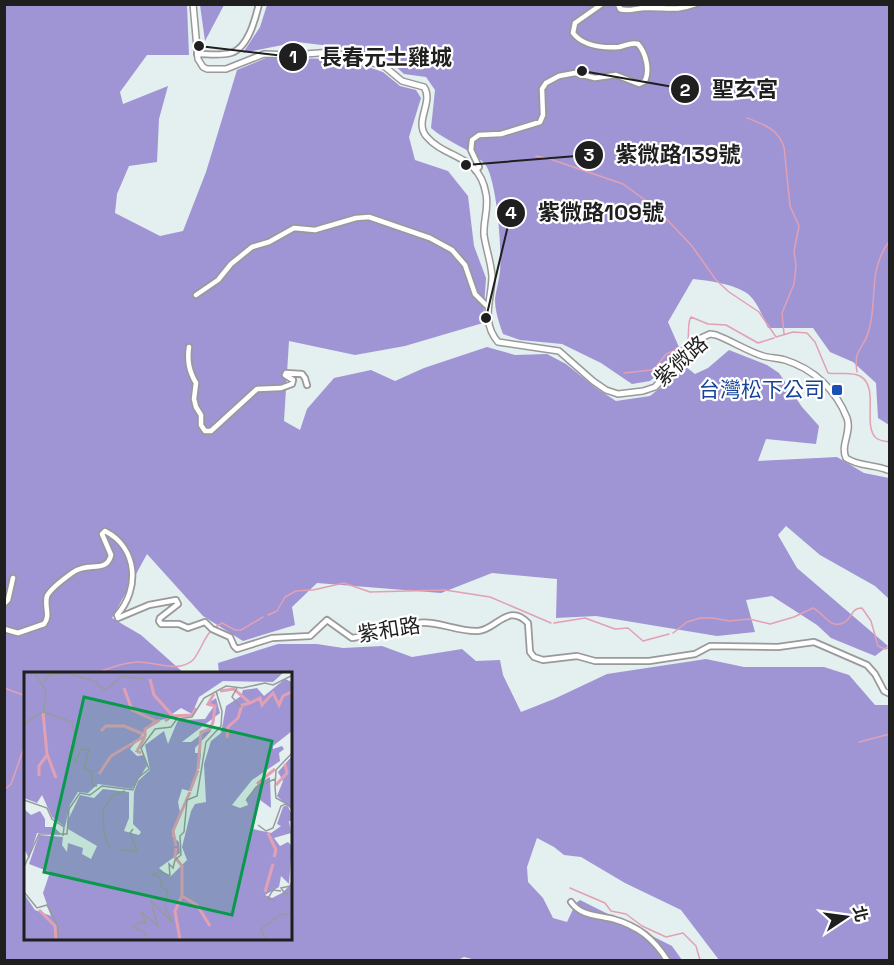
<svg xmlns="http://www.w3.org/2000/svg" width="894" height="965" font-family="'Space Grotesk','Noto Sans TC',sans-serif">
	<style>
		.forest { fill: #9f95d4 }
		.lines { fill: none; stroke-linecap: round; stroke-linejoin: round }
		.stream { stroke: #e2a0b4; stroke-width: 1.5 }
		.minor-casing { stroke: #999; stroke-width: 8 }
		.tertiary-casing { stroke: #999; stroke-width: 8 }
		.minor { stroke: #fff; stroke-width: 4.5 }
		.tertiary { stroke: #fff; stroke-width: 5 }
		.transit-dot { fill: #1a4fb4; stroke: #fff; stroke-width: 2 }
		.labels { text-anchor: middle; stroke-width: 4.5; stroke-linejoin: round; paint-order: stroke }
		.street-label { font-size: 21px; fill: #1f1f1f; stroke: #fff }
		.transit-label { font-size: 21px; fill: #164399; stroke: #fff; text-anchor: end }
		.inset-river { fill: none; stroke: #e2a0b4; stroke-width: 3 }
		.inset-road { fill: none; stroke: #959c9c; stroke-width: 1.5 }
		.view { fill: #09994c; fill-opacity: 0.15; stroke: #09994c; stroke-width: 3 }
		.inset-edge { fill: none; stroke: #1f1f1f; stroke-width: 3 }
		.leader { fill: none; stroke: #1f1f1f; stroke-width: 2 }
		.callout-dot { fill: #1f1f1f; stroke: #fff; stroke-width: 2 }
		.mark-label { font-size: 18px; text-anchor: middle; font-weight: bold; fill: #fff }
		.callout-label { font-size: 22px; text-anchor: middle; font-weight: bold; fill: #1f1f1f; stroke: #fff; stroke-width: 4.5; stroke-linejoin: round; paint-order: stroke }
	</style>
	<rect width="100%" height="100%" fill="#e4eff0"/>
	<path class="forest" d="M5,5H187L189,55H147L120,92L123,104L168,86L159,119L157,162L129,166L117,194L115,213L160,236L183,231L206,172L237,70L266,58L344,59L383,72L400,86L416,90L421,98L409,137L415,160L448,171L468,196L474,246L486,278L483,323L405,346L355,355L289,341L284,421L300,430L307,409L334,378L371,370L395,381L424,368L487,347L515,355L547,354L566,364L596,388L616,401L650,396L686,367L695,374L708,368L729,350L767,365L779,373L802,407L819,426L816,444L766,439L758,461L837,457L864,473L889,478V599L875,586L820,555L786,526L778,535L797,568L888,646L875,656L831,638L817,625L772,596L746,600L755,632L717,636L596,616L556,618L557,579L492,573L441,593L317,583L292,607L295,625L243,641L203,616L147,554L112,618L141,635L185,674H26V940H291V674H219L218,663L278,644H317L343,648L382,646L412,657L462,649L476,661L500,660L503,675L521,712L554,699L607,674L706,659L744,667H824L849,675L875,705H889V960H719L681,910L625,883L581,857L564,855L554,847L537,838L527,867L528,882L543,898L553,918L567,922L576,903L580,900L672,946L682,960H476L464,957L458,960H5Z
		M200,5H224L205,41Z
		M267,5H889V425L878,418L876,383L853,362L830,352L813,328H768C763,317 756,298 745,292C730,283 709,281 693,279L668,322L682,354L650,381L632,384L601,363L562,344L520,340L503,334C499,323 495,311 495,299C496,290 499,281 500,271C502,252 497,176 484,163C469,148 447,142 431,128L435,90L426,77L404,74L389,60L355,49L297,42L243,53L260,27Z"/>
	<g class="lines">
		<path class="stream" d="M747,118C763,124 778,129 784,147L790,206L799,226L794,251L796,266L794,284L782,313L784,334
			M536,156L547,158L623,184L656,208L692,246L716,280L729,292L759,312L776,337L793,332L807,333L815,342L828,373C838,375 851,371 860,376C880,387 862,425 876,438C880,441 885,441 890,442
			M857,372C853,348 864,350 869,330C878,298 867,271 890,240
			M624,373L651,370L656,367L666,354L686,346C691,337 686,325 691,317L708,324L726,325L758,343L774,338
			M268,615L277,611L285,597L296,591L313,590L344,583L370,592L445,590L490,597L551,623
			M554,623L585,618L615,629L628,628L643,641L669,634
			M214,628L222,623L235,630H241L263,617
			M673,633L687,622L700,618H713L729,621L749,619L770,624L794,617L813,608C823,612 829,629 843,623C853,619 850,608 862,608L871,621L878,646L885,649L890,647
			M95,674C108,668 123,663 137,662C153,661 178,674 193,660C200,652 203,640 210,632
			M4,688L26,696
			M859,742L890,734
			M4,790L11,784L26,742
			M570,888L605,903L611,911L626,914L642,926L666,937L683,933L696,946L700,960"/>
		<g class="minor-casing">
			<path id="minor" d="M618,4L620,9C629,12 636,8 645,8C665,7 675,12 696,4
				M197,54C208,54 220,56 231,53C248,48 255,20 259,4
				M476,171L479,167L471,150L472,140L479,135L501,134L540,122L543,115L542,89L546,83L559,76L575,73L595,78L616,75L639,84L645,81C650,70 646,53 638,44C630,42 626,46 619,47C603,48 583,46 573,33L575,23L602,4
				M196,295L218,280L231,264L252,247L269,242L294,228L315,230L356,218L369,217L430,238L452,250L465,265L475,294L487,306
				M189,347C187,361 189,371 196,383L194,399L196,407L201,415V425L205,431H211L257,389L281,388L292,384L293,380L285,375L286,373L302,374L305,378L307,385
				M4,604L8,600L13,578
				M4,629L18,633L44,624C51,616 44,606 47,596C51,588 65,578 72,573C87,561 107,574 111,555L102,534L105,531C138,548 140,589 117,615L118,618L149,605L176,600L178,604L160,618L159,621L161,624H179L188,628L205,622L212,629L230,637L234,646L237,649L272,638L310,636L327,620L352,638C374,635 395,625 417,623C437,620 457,632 478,631C496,630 508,602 528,623L530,652L534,657L543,660L577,656L595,661H649L695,654L710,646L778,647L814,642L867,665L875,674L884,691L890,694
				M571,902C581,916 597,915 613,919C638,926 654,939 667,960"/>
		</g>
		<g class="tertiary-casing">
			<path id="tertiary" d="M193,4L198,59L203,67L207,69H226L264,54L292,55L332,52L384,66L402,81L424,87C434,102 414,121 426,136C446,160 479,153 486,194C489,208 483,221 484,235C486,249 491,262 492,276C492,299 480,321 498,342L559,351L593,381L606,390L618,394L643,391L655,387L667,374L687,358L699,339L710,334L716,335C732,341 747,351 763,356C770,358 778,358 785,360C814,369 836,390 847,418C852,432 840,445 846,458C859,467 875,464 890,471"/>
		</g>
		<use href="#minor" class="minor"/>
		<use href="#tertiary" class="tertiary"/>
	</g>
	<rect class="transit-dot" x="831" y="384" width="12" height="12" rx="3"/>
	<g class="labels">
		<g class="street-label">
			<text transform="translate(681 361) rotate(-42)" y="7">紫微路</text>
			<text transform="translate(389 630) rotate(-9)" y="7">紫和路</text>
		</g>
		<g class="transit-label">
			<text x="825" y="397">台灣松下公司</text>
		</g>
	</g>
	<g transform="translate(24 672)">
		<rect width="268" height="268" fill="#e4eff0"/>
		<path d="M0,1H259L249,10L199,9L175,25L168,42L157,36L141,47L129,50L106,77L113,84L120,83L123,94L108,117L74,112L64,121L54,120L46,133L41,155L28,145L18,123L13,131L0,126ZM261,7L268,10V59L249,74V77L258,74L260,77L255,81L256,89L228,108L208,133L216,136L224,133L222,127L235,111L246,105L247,136L236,128L229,157L247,161L257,154L253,152L259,135L263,133L268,142V149H265L267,161L250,166L256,174L264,170L268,174L265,212L257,204L255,215L241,223L248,226L258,221L268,211V268H0V222L11,238L27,244L19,221L26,200L5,192L15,163L39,165L38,173L43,180L44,171L59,176L58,182L67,187L73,174L44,157L43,150L56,123L70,126L79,117L105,120V146L100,159L115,163L117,160L109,152L110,120L114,109L126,98L121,73L140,59L144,72L154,48L181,47L190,34L182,33L192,26L196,41L158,70H167L186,56L187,59L171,76V81H177L176,89L166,119L158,117L154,130L156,140L148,164L155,170L156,181L135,196L146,205L163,188L158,175L167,139L171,132L182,130L180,92L187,69L197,61L202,34L217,24L219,18L233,16L240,24ZM268,84V138L253,124L259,109L254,100ZM0,137L7,143L16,139L21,147V155H30L37,162L13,161L5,187L0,176Z" fill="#9f95d4"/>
		<path class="inset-river" d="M126,7L130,23L148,43M100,16L108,38L132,49M196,19L210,17L226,31L236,26L238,33L249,21L255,33L259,24L269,19M19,41L23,82L32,106M141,49L148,44L168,43L172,36M77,59L82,54H100L119,62M203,66L204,55L214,46L218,33L226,31M117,81L113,79L121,65M174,97L177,60L186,57L189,50L191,34L184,32L190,22M75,102L87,84L121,64V57L136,48M15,104V94L23,83M233,112L251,97M252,113L263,101L261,92M166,119L174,98M244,161L252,178L250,185M152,174L149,159L166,120M152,176L151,185L158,194V224L151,239L156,268M241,220L249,192M158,224L173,233L186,254M15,238L31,254L32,267"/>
		<path class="inset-road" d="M10,1L22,18L20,40L48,50L52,69L50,79L44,82L52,89L57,77L65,78L60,96L68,100V113L73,114M20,9L25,3L43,1L70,9L81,18L99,4L119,7M213,16L208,25L217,35M0,52L20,39M269,80L252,98L251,115L252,126L265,133L269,140M0,128L23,136L28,147L40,155L39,164M222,129L232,115L251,107M234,153L242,159L249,156L257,134L262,132M86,175L80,162L79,138L89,123L101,119M96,178L113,179L106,161L109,157M0,195L15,162H43L45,137L56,121L66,123L78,114L109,118L114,106L125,97L117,76L131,57L147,55L153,47L168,45L180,26L202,14L218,16L241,11L249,13L269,3M269,207L266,214L257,216L261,222L269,221M0,220L13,236L23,233L34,255V268M250,228L244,226L249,218L257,219M124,268L120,260L109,255L116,250L122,251L117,240L134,254L127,229L149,251L141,235L144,219L138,216L135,204L128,203L136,199L146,204L145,192L149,196L151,188L157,183L156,164L160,160L163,128L173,124L182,70L197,54L198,39L192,19M242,268L237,257L256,243L269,241"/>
		<path class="view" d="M60,25L248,69L208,243L20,200Z"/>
		<rect width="268" height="268" class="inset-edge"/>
	</g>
	<path class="leader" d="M199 46L293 57M582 71L685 89M466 165L589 155M486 318L511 213"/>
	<g class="callout-dot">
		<circle cx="199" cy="46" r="6"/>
		<circle cx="582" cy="71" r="6"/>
		<circle cx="466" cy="165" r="6"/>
		<circle cx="486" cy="318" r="6"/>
		<circle cx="293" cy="57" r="15"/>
		<circle cx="685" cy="89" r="15"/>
		<circle cx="589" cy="155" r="15"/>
		<circle cx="511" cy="213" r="15"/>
	</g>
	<g class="mark-label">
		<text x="293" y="63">1</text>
		<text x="685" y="96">2</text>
		<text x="589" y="161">3</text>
		<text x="511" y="219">4</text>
	</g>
	<g class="callout-label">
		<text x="386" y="65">長春元土雞城</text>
		<text x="745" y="97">聖玄宮</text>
		<text x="678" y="162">紫微路139號</text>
		<text x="601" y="220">紫微路109號</text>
	</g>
	<rect width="894" height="965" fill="none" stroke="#1f1f1f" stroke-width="12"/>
	<g transform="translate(846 917) rotate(77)" stroke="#ffffff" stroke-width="4.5" paint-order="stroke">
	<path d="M0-4.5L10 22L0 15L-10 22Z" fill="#1f1f1f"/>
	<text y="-9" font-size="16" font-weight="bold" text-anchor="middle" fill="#1f1f1f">北</text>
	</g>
</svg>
